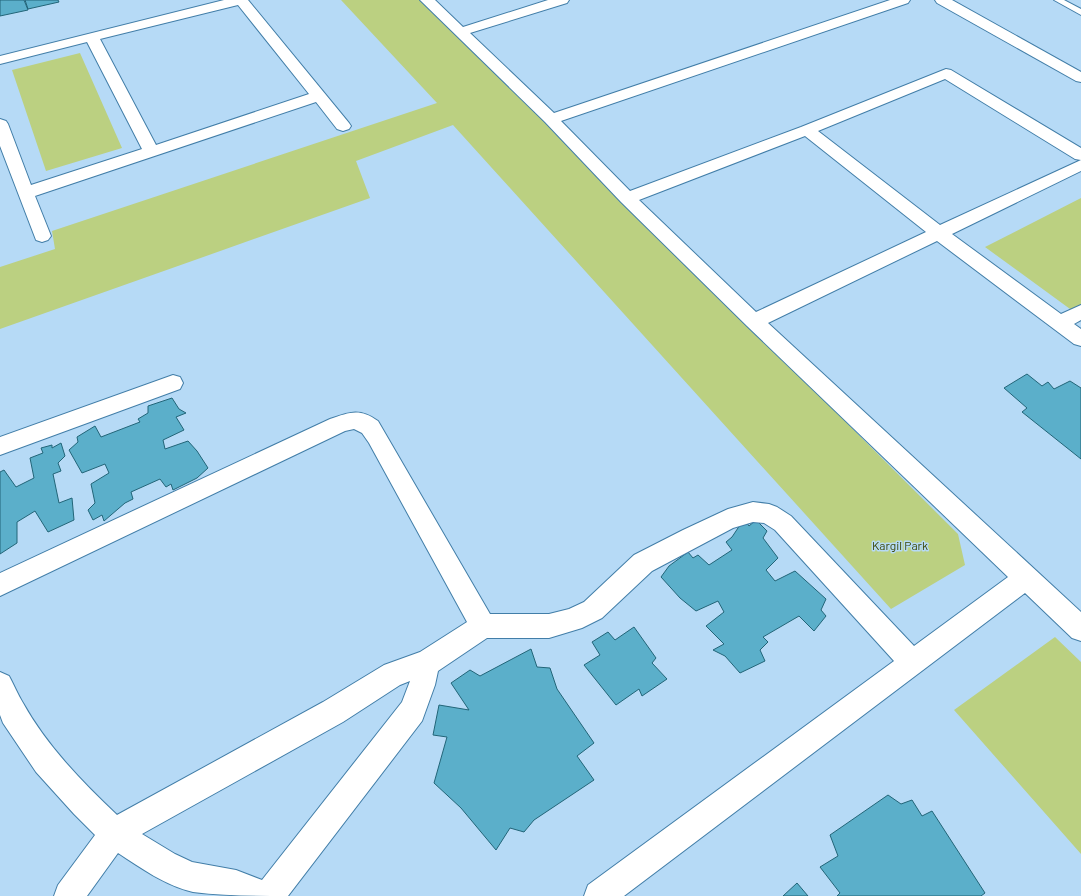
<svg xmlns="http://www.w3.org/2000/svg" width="1081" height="896" font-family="Barlow,sans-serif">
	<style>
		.green { fill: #bbd081 }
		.building { fill: #5bafca; stroke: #226578 }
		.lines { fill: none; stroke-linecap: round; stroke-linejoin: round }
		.lane-casing { stroke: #427ea8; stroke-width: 2 }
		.street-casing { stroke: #427ea8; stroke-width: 2 }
		.secondary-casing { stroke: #427ea8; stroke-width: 2 }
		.lane { fill: #fff; fill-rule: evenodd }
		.street { fill: #fff; fill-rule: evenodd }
		.secondary { fill: #fff; fill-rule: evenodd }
		.labels { text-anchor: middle; stroke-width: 3; stroke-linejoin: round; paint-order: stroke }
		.park-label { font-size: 12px; fill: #384500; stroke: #b6daf6 }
	</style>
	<rect width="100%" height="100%" fill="#b6daf6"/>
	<path class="green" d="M341,0H423L958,534L965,565L891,609L453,125L356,161L370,198L0,329V267L55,249L52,231L437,103Z
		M80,53L122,148L46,171L12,70Z
		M1081,198V317L985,247Z
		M1055,637L1081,662V854L954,710Z"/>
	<path class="building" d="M0,0H24L28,10L0,16Z
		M25,0H58L59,2L28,9Z
		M1027,374L1042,386L1048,382L1054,389L1070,381L1081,388V459L1022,412L1027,408L1004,388Z
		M172,398L179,409L186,413L176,417L184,430L163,440L165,449L188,441L197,451L208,468L197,478L173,490L171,484L166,487L160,479L131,492L133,499L125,503L104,521L102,515L93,520L88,510L95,503L91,484L109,473L105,464L82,473L69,450L78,442L77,437L95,426L101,437L140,422L138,419L148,413V406Z
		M61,443L65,456L58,463L61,471L53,474L59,503L72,498L74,520L48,532L35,511L17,522V543L0,554V472L4,470L16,487L34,478L30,458L43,453L41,448L52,445V448Z
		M744,519L749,526L756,520L767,531L763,538L778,558L766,570L775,581L795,571L826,599L821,610L826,616L814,631L799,616L763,637L768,642L760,650L765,661L740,673L725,656L713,650L724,644L706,626L724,612L718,601L696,611L680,598L661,577L669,566L688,552L693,558L698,555L709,565L732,550L726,542L732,537Z
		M634,627L656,658L652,663L667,679L642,696L639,689L616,705L584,665L600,655L592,642L608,632L615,640Z
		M531,649L537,667L550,668L557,689L594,743L577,756L594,780L534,820L524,832L510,828L496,850L461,808L434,783L447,737L433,735L439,705L469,710L451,683L470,670L480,676Z
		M888,795L901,804L912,800L922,816L932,811L985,893L981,896H837L840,893L820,867L838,856L830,835Z
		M797,883L808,896H783Z"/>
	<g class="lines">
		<g class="lane-casing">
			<path id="lane" d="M1054,0H1064L1081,9V15Z"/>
		</g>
		<g class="street-casing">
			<path id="street" d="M224,0H248L349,123L351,126L349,129L343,131L337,129L316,102L35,196L51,236L48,240L42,242L36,240L0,146V119L6,121L8,124L31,185L142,149L87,42L0,64V56ZM238,5L309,94L156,145L100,39Z
				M420,0H435L463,27L548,0H569L567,3L470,33L554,113L890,0H910L908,3L561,121L630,191L801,127L946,69L951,70L1081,148V171L952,234L1061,314L1081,305V320L1074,324L1081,329V346L1074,344L937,241L768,323L1081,612V641L1072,638L1025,593L624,896H584L588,885L894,661L775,530L764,523L753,522L733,528L652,571L602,618L582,628L549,638H487L438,671L435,685L422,721L288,896C257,896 224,896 193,892C166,886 141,868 118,853L87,896H54L58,885L95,835L74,814L36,772L3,723L0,715V672L9,676C14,685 18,695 23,703C47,746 82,782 117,815L323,702L384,665L420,652L467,622L369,443L362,433L354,429L345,431L0,596V573L330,419C350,412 360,408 378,421L490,614H549L569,609L584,602L634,555L683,530L728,509L753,502L769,504L777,507L791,516L914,646L1008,577L747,326L621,202L545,122ZM945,79L1075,159L1081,160L940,225L818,131ZM805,136L926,232L756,312L639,200ZM410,681L402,702L262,880L236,870L192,862L175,854L142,834L343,722L400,685Z
				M173,375L180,377L183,383L180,389L0,455V437Z"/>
		</g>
		<g class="secondary-casing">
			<path id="secondary" d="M935,0H952L1081,72V82L1076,81L937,3Z"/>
		</g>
		<use href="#lane" class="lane"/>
		<use href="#street" class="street"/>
		<use href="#secondary" class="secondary"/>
	</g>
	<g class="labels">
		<g class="park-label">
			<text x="900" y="550">Kargil Park</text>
		</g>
	</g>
</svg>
